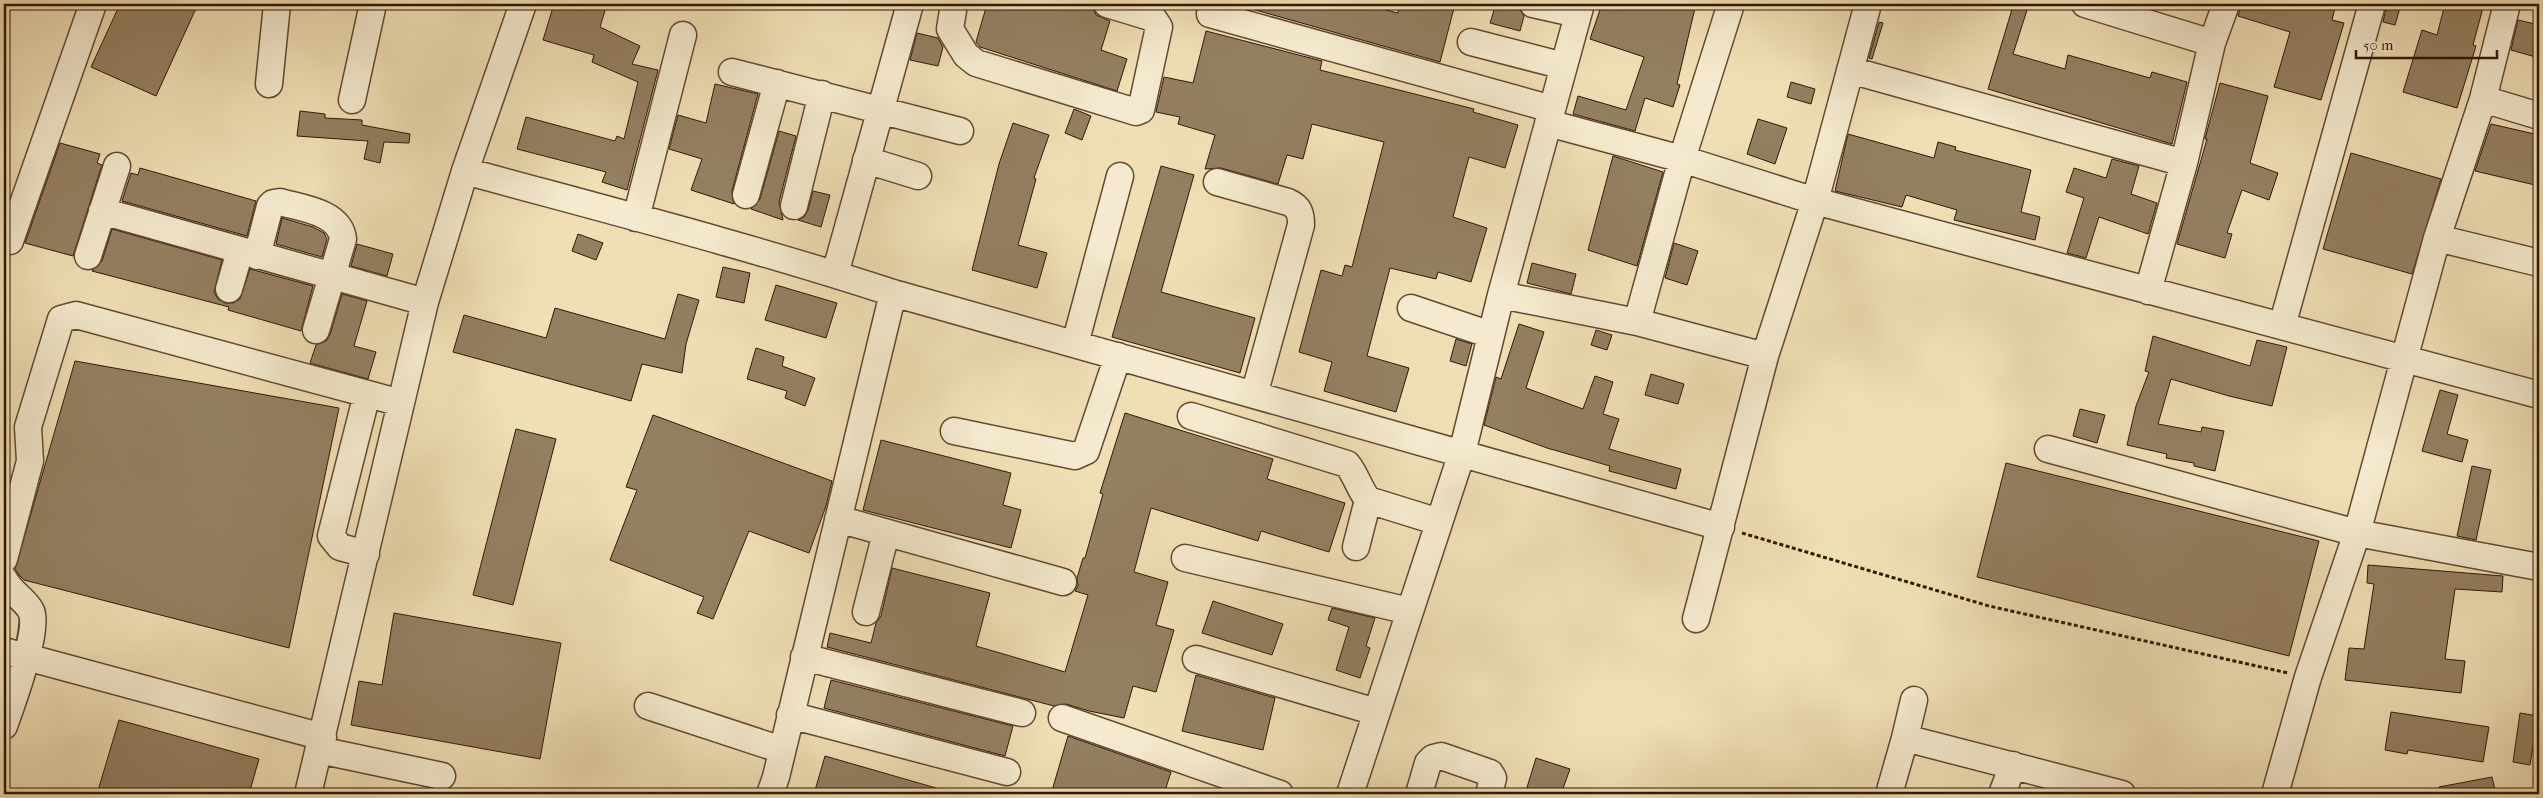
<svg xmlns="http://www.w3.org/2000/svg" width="2543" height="798" font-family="'IM FELL French Canon',serif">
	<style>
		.building { fill: #947f61; stroke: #301707 }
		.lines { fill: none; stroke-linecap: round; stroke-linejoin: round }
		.minor-casing { stroke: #604932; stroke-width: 29 }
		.path { stroke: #301707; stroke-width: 3; stroke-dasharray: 4 2.5; stroke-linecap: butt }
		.minor { stroke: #f5eacf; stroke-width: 26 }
	</style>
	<rect width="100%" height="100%" fill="#f0dfb5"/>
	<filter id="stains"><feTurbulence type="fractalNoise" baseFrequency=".004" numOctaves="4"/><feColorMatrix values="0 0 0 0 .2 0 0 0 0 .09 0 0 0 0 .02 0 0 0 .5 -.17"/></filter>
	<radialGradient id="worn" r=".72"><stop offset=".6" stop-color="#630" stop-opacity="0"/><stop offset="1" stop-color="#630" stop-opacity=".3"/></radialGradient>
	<path class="building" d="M120,4H198L156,96L91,67Z
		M554,4H607L600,27L640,46L632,64L658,70L627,190L602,182L606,172L517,149L526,117L615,141L617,136L624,139L638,82L592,62L594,55L543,40Z
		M987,4H1092L1096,15L1110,21L1101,50L1127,59L1117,91L980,47L976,42Z
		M1234,4H1362L1398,13L1399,4H1455L1440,62Z
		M1496,4L1520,10L1524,16L1520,31L1490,23Z
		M1602,4H1696L1677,84L1680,85L1673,107L1645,98L1635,131L1573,114L1578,96L1626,110L1644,57L1590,39Z
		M2241,4H2285L2298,8L2299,4H2336L2332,20L2344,23L2321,100L2274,87L2290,32L2238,16Z
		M2387,4H2401L2395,25L2383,22Z
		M2445,4H2484L2473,45L2476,46L2457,108L2403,92L2422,30L2437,35Z
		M2013,6L2027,10L2013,54L2065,69L2068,55L2150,78L2152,72L2187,82L2172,144L1988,89Z
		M2518,20L2539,25V58L2511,50Z
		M1879,22L1883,23L1872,59L1869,58Z
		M1206,31L1322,61L1320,70L1474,109L1473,112L1518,125L1505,168L1469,157L1453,217L1487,228L1471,282L1438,272L1436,279L1390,268L1367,356L1409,368L1396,412L1324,391L1332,362L1299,352L1321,270L1342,276L1345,265L1352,267L1384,142L1312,124L1303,159L1287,155L1278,184L1221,168L1205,169L1215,135L1178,124L1180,117L1156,112L1164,77L1193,83Z
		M917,33L938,38L943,47L938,66L910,60Z
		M1791,82L1815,89L1811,104L1787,97Z
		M2220,83L2268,96L2250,163L2278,173L2269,200L2242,190L2227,233L2232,234L2225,258L2177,244L2207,139H2205Z
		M715,84L758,94L732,191L734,204L691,190L702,159L669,149L678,115L706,123Z
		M1074,109L1091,116L1082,140L1065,133Z
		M300,111L325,114V118L362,120V125L410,134L409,143L384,142L380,163L364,159L368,141L297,136Z
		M1758,119L1787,128L1775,164L1747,154Z
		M1013,123L1049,135L1034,178L1036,179L1018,245L1047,253L1037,288L972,270L999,164Z
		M2491,124L2539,135V165L2535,185L2475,171Z
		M779,131L796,136L779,202L783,220L751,209L760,199Z
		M1848,134L1934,158L1938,142L1956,147L1955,150L2031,170L2021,212L2040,217L2035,240L1954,220L1957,210L1906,195L1902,207L1835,191Z
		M60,143L100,154L97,163L102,165L73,256L25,243Z
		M2351,153L2441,179L2412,274L2323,249Z
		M1613,156L1663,172L1637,266L1588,250Z
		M2112,159L2139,166L2131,194L2157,203L2148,234L2099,217L2086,258L2067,253L2084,198L2066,192L2074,168L2106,178Z
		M1161,166L1194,175L1161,292L1255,318L1240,373L1112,337Z
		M140,168L256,201L247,236L122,201L131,173L138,175Z
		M813,191L830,195L821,227L798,220L804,217L808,210Z
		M282,218L313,227L324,233L327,239L322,257L276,244Z
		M112,229L222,260L214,292L218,299L225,303H233L240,299L250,269L313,286L301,331L228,310L229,307L92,271L102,261Z
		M578,234L603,243L596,260L572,251Z
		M1674,243L1698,251L1687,285L1665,278Z
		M357,244L393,254L387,276L351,266Z
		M1532,263L1576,274L1571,294L1527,283Z
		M723,267L750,273L744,303L716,297Z
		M776,285L837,303L826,338L765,320Z
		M342,294L367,301L354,346L376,352L368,379L310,363L316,345L326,341L330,335Z
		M678,294L699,300L686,344L682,373L642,364L631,401L453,352L464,315L546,338L555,308L665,339Z
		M1519,324L1544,332L1526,388L1583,409L1595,376L1613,382L1603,414L1619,419L1609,449L1681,469L1676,489L1609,471L1610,466L1547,448L1484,425L1496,377L1501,379Z
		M1596,330L1612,335L1607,350L1591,345Z
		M2153,336L2250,366L2257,340L2287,347L2272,406L2229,396L2171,379L2158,424L2201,432L2202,427L2224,431L2215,471L2194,466V463L2166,458L2167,454L2127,445L2136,406L2149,372L2145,371Z
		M1456,339L1472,344L1466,366L1450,361Z
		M756,348L784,357L782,366L815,378L805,406L785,398L787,391L747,379Z
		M75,361L339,408L289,648L24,580L19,575L15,569Z
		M1651,374L1684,384L1678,404L1645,395Z
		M2440,390L2458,395L2447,434L2468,440L2462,462L2422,451Z
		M2080,409L2105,415L2097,443L2073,436Z
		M1125,413L1273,459L1267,479L1345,503L1329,552L1261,531L1258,541L1151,508L1134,572L1168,582L1156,625L1174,630L1156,692L1133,686L1124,718L1089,711L1066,704L1054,706L827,647L830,633L871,643L876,623L881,616L892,568L990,593L976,646L1065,672L1088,595L1075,591L1078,586L1077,578L1083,558H1085L1103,494L1100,493Z
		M653,415L832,481L826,506L809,553L749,531L713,619L697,613L704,597L610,560L637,490L626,487Z
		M516,429L556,439L513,605L473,595Z
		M881,440L1011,473L1003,505L1021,510L1011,548L863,510Z
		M2006,463L2319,541L2289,656L1977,577Z
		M2472,466L2491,470L2476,540L2457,536Z
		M2368,565L2503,576L2502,592L2455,589L2445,659L2465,661L2461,693L2345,680L2349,648L2364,649L2374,584L2367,583Z
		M1213,601L1283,624L1272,655L1202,633Z
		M1332,608L1375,618L1366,646L1370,648L1360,678L1336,670L1349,627L1328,620Z
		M394,613L561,643L540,759L351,725L359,681L382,685Z
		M1196,675L1275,698L1263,750L1182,731Z
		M831,680L1013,726L1005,756L824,708Z
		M2391,712L2489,727L2483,762L2408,750L2407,754L2385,750Z
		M2520,713L2538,716L2530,765L2513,762Z
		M119,720L259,759L249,794H97Z
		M1068,736L1171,772L1164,794H1051Z
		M825,756L943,790V794H814Z
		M1536,758L1570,769L1561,794H1525Z
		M2492,777L2496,794H2440L2439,787Z"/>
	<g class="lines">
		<g class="minor-casing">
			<path id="minor" d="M954,4L950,29L966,55L976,63L1136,112L1141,110L1159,27L1153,18L1107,4
				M1533,4L1578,14
				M2085,4L2212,43
				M1210,14L1552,109
				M1471,42L1564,66
				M1850,70L2184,163
				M732,72L960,131
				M269,84L277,4
				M2483,99L2539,116
				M352,100L373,4
				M1548,123L1682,159L1815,201L2539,395
				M866,160L918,176
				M465,171C608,210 752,247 893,293L1721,527
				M1217,182L1288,202C1299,207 1301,213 1301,225L1254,395
				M746,195L777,83
				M794,206L822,94
				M102,211L425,302
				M636,218L683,35
				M2437,238L2539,263
				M10,241L93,4
				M88,256L117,166
				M257,256L270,206L273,203L280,202C301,208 340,212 343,239L316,330
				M835,274L910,4
				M229,289L240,251
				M2148,291L2184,163L2212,43L2226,4
				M1501,295L1637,322L1765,356
				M1411,308L1491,335
				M1637,322L1682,159L1731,4
				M2282,326L2372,4
				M1075,344L1120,176
				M1191,416L1347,464C1356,475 1359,488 1368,500L1439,522
				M954,431L1075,456L1086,451L1118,356
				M2048,449L2357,533L2539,567
				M838,519L1063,582
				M1356,547L1368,500
				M366,554L340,547L331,536L367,394
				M1185,558L1409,611
				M4,559L30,461L28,427L61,319L76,315L401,403
				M4,579C11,593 25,599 31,611C40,629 11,706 4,726
				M866,612L886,533
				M1696,619L1765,356L1815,201L1868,4
				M4,651L323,737
				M804,657L1022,713
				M1196,659L1376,712
				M648,706L782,750
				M790,715L1007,772
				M1062,718L1280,794
				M1905,738L1914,700
				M319,750L442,776
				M308,794L425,302L465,171L523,4
				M770,794L776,777L893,293
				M1350,794L1462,453L1501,295L1581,4
				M1419,794L1428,763L1433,758L1441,756L1490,773L1493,778L1489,794
				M1889,794L1905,738L2122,794
				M2002,794L2013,765
				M2275,794L2308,677L2357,533L2437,238L2483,99L2507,4"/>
		</g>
		<path class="path" d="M1742,533L1989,606L2288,673"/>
		<use href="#minor" class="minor"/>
	</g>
	<rect width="2543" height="798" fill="none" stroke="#f0dfb5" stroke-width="20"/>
	<rect x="5" y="5" width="2533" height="788" fill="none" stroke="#301707" stroke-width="2.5"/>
	<rect x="10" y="10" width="2523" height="778" fill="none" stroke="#301707"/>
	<path d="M2356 50v8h141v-8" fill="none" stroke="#301707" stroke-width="2.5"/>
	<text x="2363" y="50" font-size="15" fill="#301707" stroke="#f5eacf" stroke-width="4" paint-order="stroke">50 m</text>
	<rect width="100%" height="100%" filter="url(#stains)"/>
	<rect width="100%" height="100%" fill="url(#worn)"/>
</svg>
